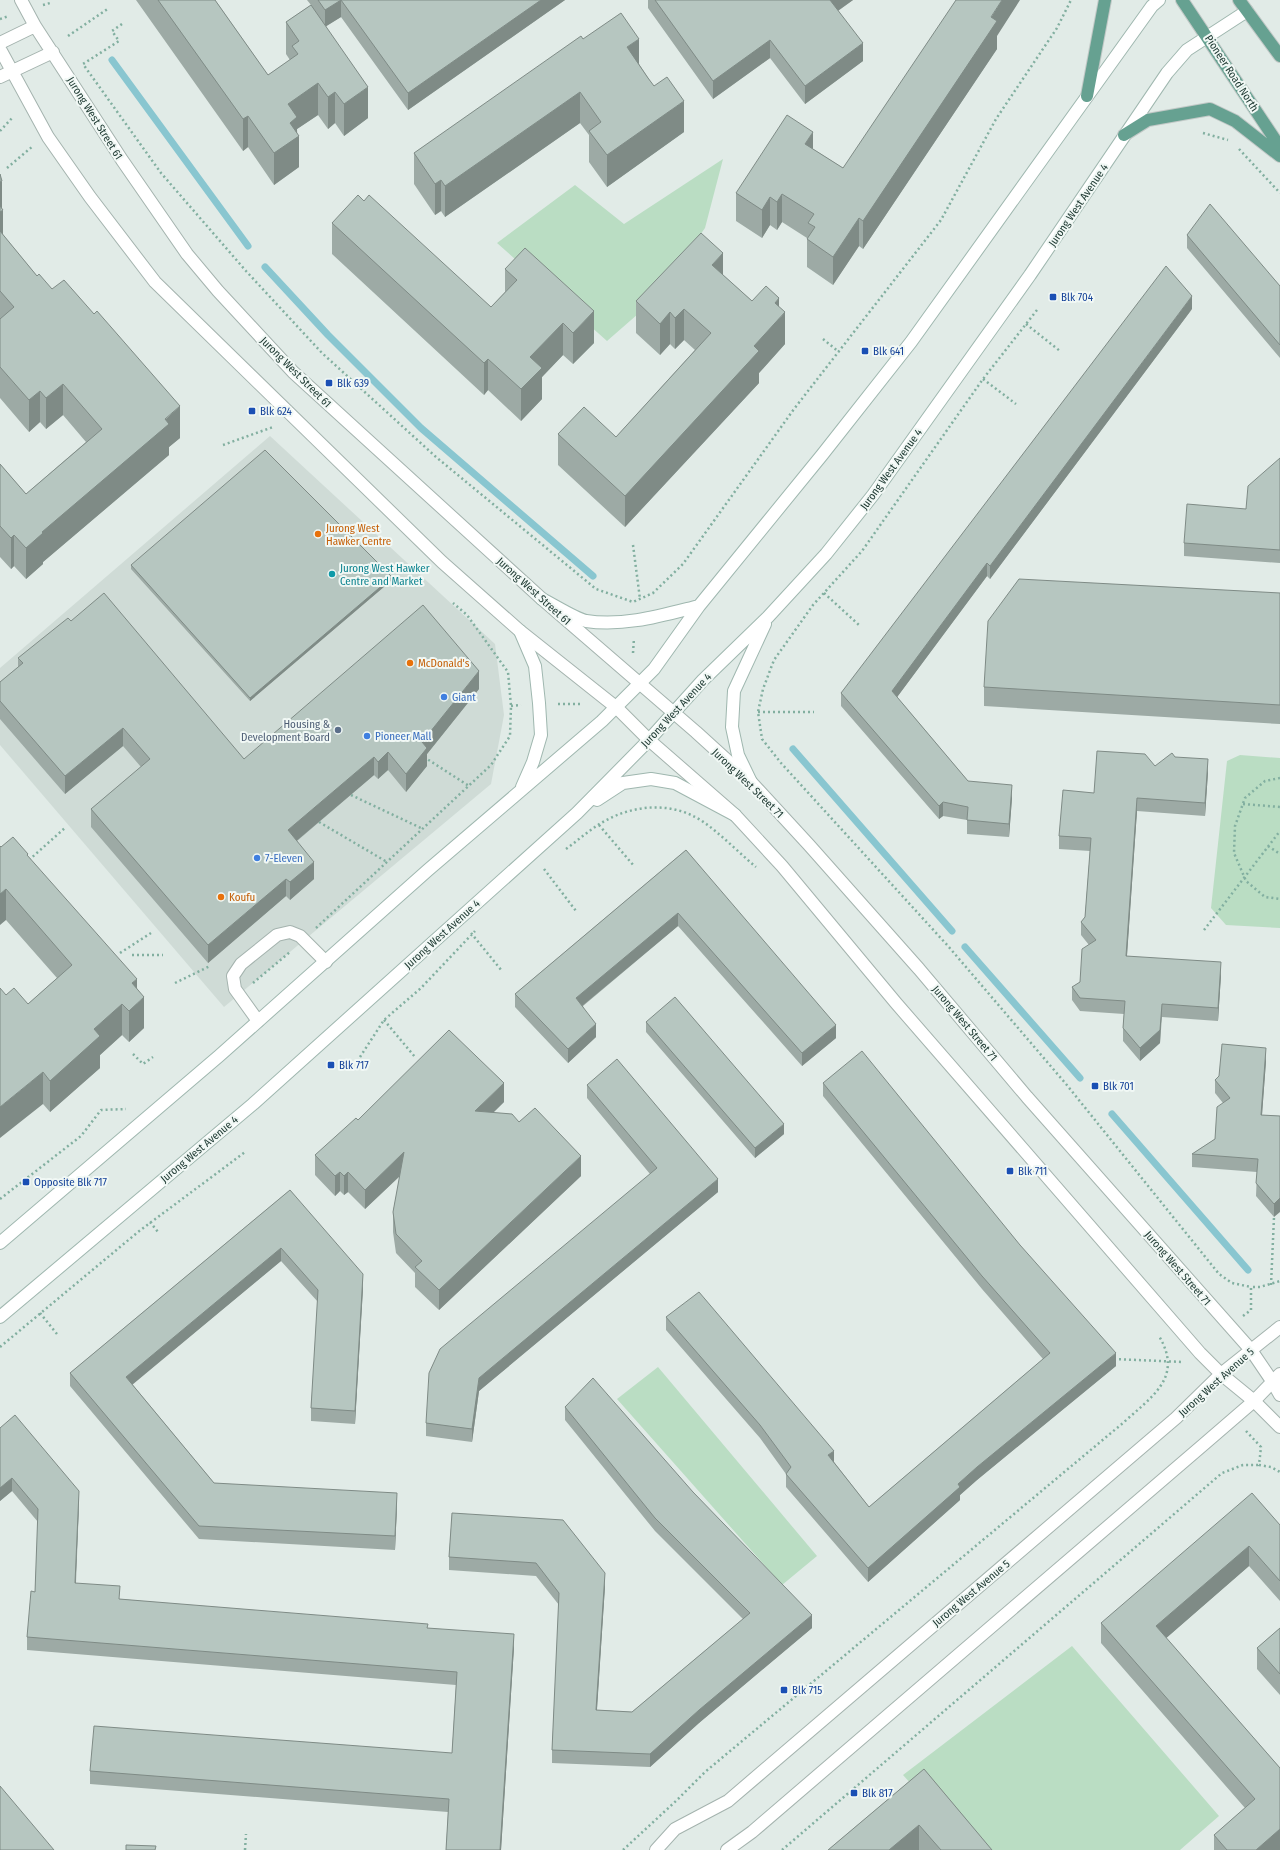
<svg xmlns="http://www.w3.org/2000/svg" width="1280" height="1850" font-family="'Fira Sans Condensed',sans-serif">
	<style>
		.built { fill: #cfdbd6 }
		.green { fill: #baddc3 }
		.lines { fill: none; stroke-linecap: round; stroke-linejoin: round }
		.stream { stroke: #89c6d0; stroke-width: 7 }
		.service-casing { stroke: #a4b3ae; stroke-width: 14 }
		.minor-casing { stroke: #a4b3ae; stroke-width: 14 }
		.tertiary-casing { stroke: #a4b3ae; stroke-width: 14 }
		.secondary-casing { stroke: #9fb7af; stroke-width: 14 }
		.primary-casing { stroke: #c1c8c6; stroke-width: 14 }
		.path { stroke: #82afa0; stroke-width: 2.5; stroke-dasharray: 2 3; stroke-linecap: butt }
		.service { stroke: #fff; stroke-width: 12 }
		.minor { stroke: #fff; stroke-width: 12 }
		.tertiary { stroke: #fff; stroke-width: 12 }
		.secondary { stroke: #fff; stroke-width: 12 }
		.primary { stroke: #66a191; stroke-width: 12 }
		.wall { fill: #9daaa5 }
		.shaded-wall { fill: #7f8b86 }
		.building { fill: #b6c6c0; stroke: #7f8b86 }
		.transit-dot { fill: #1a4fb4; stroke: #f1f8f5; stroke-width: 1.5 }
		.food-dot { fill: #e8710a; stroke: #f1f8f5; stroke-width: 1.5 }
		.culture-dot { fill: #0f9aa8; stroke: #f1f8f5; stroke-width: 1.5 }
		.shop-dot { fill: #3f7fe0; stroke: #f1f8f5; stroke-width: 1.5 }
		.service-dot { fill: #5c6f8a; stroke: #f1f8f5; stroke-width: 1.5 }
		.labels { text-anchor: middle; stroke-width: 4; stroke-linejoin: round; paint-order: stroke }
		.street-label { font-size: 11px; fill: #213c35; stroke: #f1f8f5 }
		.transit-label { font-size: 11px; fill: #164399; stroke: #f1f8f5; text-anchor: start }
		.food-label { font-size: 11px; fill: #c56008; stroke: #f1f8f5; text-anchor: start }
		.culture-label { font-size: 11px; fill: #0d838f; stroke: #f1f8f5; text-anchor: start }
		.shop-label { font-size: 11px; fill: #366cbe; stroke: #f1f8f5; text-anchor: start }
		.service-label { font-size: 11px; fill: #4e5e75; stroke: #f1f8f5; text-anchor: end }
	</style>
	<rect width="100%" height="100%" fill="#e1ebe7"/>
	<path class="built" d="M270,436L495,644L504,715L491,784L224,1007L0,745V668Z"/>
	<path class="green" d="M723,159L705,228L654,300L607,341L497,243L575,185L624,224Z
		M1240,755L1280,758V928L1226,925L1211,908L1227,761Z
		M658,1367L817,1556L782,1585L617,1399Z
		M1072,1646L1219,1816L1180,1850H971L903,1775Z"/>
	<g class="lines">
		<path class="stream" d="M112,60L248,246
			M265,267L328,335L421,428L593,576
			M793,749L952,931
			M965,947L1080,1078
			M1112,1114L1248,1270"/>
		<g class="service-casing">
			<path id="service" d="M258,1021L235,989L233,976L241,964L277,935L290,932L300,936L326,962"/>
		</g>
		<g class="minor-casing">
			<path id="minor" d="M1272,1381L1280,1395
				M1254,1401L1280,1427"/>
		</g>
		<g class="tertiary-casing">
			<path id="tertiary" d="M21,0L35,26L122,160L187,254L218,291L293,372L542,599L696,732L751,782L809,845L919,969L1027,1097L1251,1350L1272,1381
				M0,43L35,26
				M0,49L48,137L90,197L155,282L442,562L520,631L617,708L649,740L735,815L782,866L896,1003L1200,1353L1221,1374L1254,1401
				M0,77L53,52
				M656,1850L675,1829L728,1801L1176,1418L1221,1374L1280,1327
				M727,1850L752,1832L1203,1445L1254,1401L1280,1374"/>
		</g>
		<g class="secondary-casing">
			<path id="secondary" d="M542,599C554,605 574,618 586,621C624,627 663,615 699,606
				M520,631L535,666L539,703L541,735L533,762L522,787
				M751,782L738,755L732,727L734,691L765,624
				M597,800L623,783L651,779L675,783L735,815
				M0,1243L219,1056L428,870L602,721L654,669L699,606L822,455L911,342L1152,6L1159,0
				M0,1317L253,1104L577,813L649,740L703,680L768,617L826,554L873,495L1030,275L1167,73L1187,50L1247,11"/>
		</g>
		<g class="primary-casing">
			<path id="primary" d="M1182,0L1280,147
				M1239,0L1280,56
				M1087,96L1105,0
				M1124,135L1148,120L1210,109L1235,121L1280,156"/>
		</g>
		<path class="path" d="M43,5L50,3
			M0,19L9,16
			M122,24L112,31L119,41L83,64L161,173L246,271L322,353L436,457L596,589L633,602L653,593L683,564L794,409L941,220L996,119L1057,28L1071,0
			M68,36L109,8
			M0,131L13,117
			M1203,133L1228,140
			M1239,149L1280,193
			M7,168L33,146
			M1037,310L983,379L862,551L813,605L774,660L763,689L758,712L762,739L781,763L948,946L1066,1084L1219,1274L1232,1283L1251,1287
			M1026,324L1060,351
			M823,339L839,352
			M983,379L1016,404
			M223,445L273,427
			M633,545L640,599
			M824,593L859,625
			M633,653L634,638
			M558,704H583
			M511,706L521,705
			M758,712H814
			M424,757L469,786
			M1280,778L1265,781L1245,798L1235,826L1234,853L1246,881L1265,897L1280,899
			M351,795L423,829
			M1243,804L1280,807
			M319,822L387,862
			M599,825L634,866
			M1268,846L1280,854
			M566,849C577,841 587,832 598,825C629,805 670,800 702,821C721,834 738,852 756,867
			M29,860L66,827
			M544,869L576,911
			M316,928L491,765L510,736L511,706L508,672L467,615L453,603
			M1204,930L1280,831
			M471,933L502,971
			M120,953L151,933
			M132,955H163
			M175,983L210,966
			M253,983L290,952
			M384,1020L415,1057
			M133,1054L143,1064L153,1057
			M360,1057L384,1020L421,988L475,931
			M0,1199L81,1136L101,1110L126,1109
			M150,1222L158,1232
			M1271,1285L1274,1217
			M40,1313L57,1334
			M1243,1316L1251,1310V1287H1260L1280,1281
			M0,1347L138,1232L245,1152
			M1114,1359L1183,1362
			M1246,1431L1261,1447L1259,1465L1271,1467L1280,1472
			M245,1850L246,1834
			M623,1850L677,1800L705,1772L1123,1423C1151,1397 1184,1378 1159,1336
			M782,1850L1222,1473L1243,1465H1259"/>
		<use href="#service" class="service"/>
		<use href="#minor" class="minor"/>
		<use href="#tertiary" class="tertiary"/>
		<use href="#secondary" class="secondary"/>
		<use href="#primary" class="primary"/>
	</g>
	<path class="wall" d="M136,0H215L268,75L290,60L286,54V22L311,5L307,0H565L408,110L341,17L326,26L368,118L344,136L335,123L328,129L318,115L297,129L299,167L274,185L248,147L243,151Z
		M648,0H853L838,11L863,61L805,104L770,58L713,99L648,8Z
		M997,36V49L863,249L859,246L833,285L807,267V238L782,222L777,230L770,225L762,238L736,221V193L813,149L843,168Z
		M583,39L639,64L684,132L607,187L589,162V135L580,123L445,217L441,211L435,215L414,184V153Z
		M0,174L3,235L37,276L180,438L169,447V455L43,562V564L26,579L14,566L11,569L0,557V464L26,494L86,442L63,415L46,429L40,422L29,432L0,398Z
		M364,201L491,307L505,292V269L594,343L573,364L563,355L542,377V399L521,421L488,390L484,395L332,254V223Z
		M1187,235L1280,286V358L1187,248Z
		M723,275L752,301L779,307L785,344L759,373V383L625,527L558,465V434L616,437L695,350L684,340L675,349L670,344L660,355L636,333V301Z
		M1192,309L990,579L987,576L897,697L968,781L1012,798L1009,837L967,834V820L943,816L939,819L841,706V693Z
		M1280,458V563L1184,556V543L1246,509Z
		M131,565L392,580L250,701L131,569Z
		M1280,593V724L984,706V687Z
		M71,621L244,759L479,689L427,754V766L406,792L388,770L378,779L374,775L297,841L314,879L290,900L286,896L208,963L91,827V809L141,767L123,746L65,794L0,719V682L18,667V658Z
		M1175,757L1208,772L1205,816L1137,811L1127,956L1221,975L1218,1021L1162,1017L1160,1043L1140,1061L1123,1041V1028L1124,1014L1080,1011L1072,1000V987L1080,982L1089,945L1081,935V922L1085,917L1090,851L1059,849V836L1094,793Z
		M1,847L28,857L137,988L144,1028L129,1042L122,1035L100,1055V1068L50,1112L43,1104L6,995L28,1004L57,978L6,920Z
		M686,850L836,1038L802,1066L678,926L583,1006L596,1037L568,1063L515,1007V994Z
		M646,1022L784,1134L755,1158L646,1032Z
		M1266,1061L1262,1115L1280,1116L1274,1217L1256,1196L1257,1172L1192,1167V1154L1215,1139L1223,1103L1215,1093V1080Z
		M823,1083L1116,1366L977,1480L960,1495V1500L868,1582L786,1487V1474L760,1438L666,1330V1317L834,1462L869,1507L1043,1359L982,1289L823,1096Z
		M587,1085L718,1192L479,1391L472,1442L426,1436V1423L650,1174L587,1098Z
		M504,1102L493,1113L519,1122L581,1176L439,1310L415,1287V1273L396,1253L393,1232V1212L400,1176L365,1209L348,1192L344,1195L340,1191L335,1196L315,1175V1155L358,1120Z
		M290,1190L363,1288L355,1424L311,1421V1408L318,1302L281,1261L132,1384L214,1483L397,1506L395,1550L199,1539L70,1386V1373Z
		M565,1407L812,1628L699,1723L650,1767L552,1763V1750L559,1605L536,1576L449,1570V1557L452,1513L605,1586L597,1710L632,1712L743,1619L655,1531L565,1420Z
		M0,1428L79,1504L76,1583L120,1599L428,1628L514,1647L501,1850H446L448,1812L90,1784V1771L452,1753L456,1685L27,1650V1637L35,1592L38,1522L12,1491L0,1501Z
		M1280,1525V1601L1249,1566L1166,1638L1280,1768V1850H1214V1835L1245,1808L1101,1643V1623Z
		M1280,1628V1695L1257,1669V1648Z
		M924,1769L992,1850H828Z"/>
	<path class="shaded-wall" d="M341,0V17L325,27V10Z
		M541,0H565L408,110V93Z
		M829,0H853L829,17Z
		M1002,0H1020L997,36V49L863,249V221Z
		M639,39V70L627,47Z
		M770,40V58L713,99V81Z
		M863,43V61L805,104V86Z
		M318,83V115L297,129V137L299,136V167L274,185V153L288,104Z
		M368,87V118L344,136V104Z
		M335,92V123L328,129V97Z
		M580,92V123L445,217V186Z
		M684,101V132L607,187V155Z
		M248,116V147L243,151V119Z
		M813,132V160L805,144Z
		M441,180V211L435,215V184Z
		M2,181V211L3,210V241L0,244V182Z
		M782,194V222L777,230V202Z
		M770,197V225L762,238V210Z
		M859,218V246L833,285V257Z
		M723,253V285L712,265Z
		M1192,296V309L990,579V566Z
		M779,298V319L785,312V344L759,373V383L625,527V496L754,346L775,303Z
		M684,309V340L675,349V318Z
		M594,311V343L573,364V333Z
		M670,312V344L660,355V324Z
		M563,323V355L542,377V399L521,421V389L530,357Z
		M488,359V390L484,395V363Z
		M63,384V415L46,429V398Z
		M40,391V422L29,432V400Z
		M180,406V438L169,447V455L43,562V564L26,579V548L42,532Z
		M14,535V566L11,569V538Z
		M987,563V576L892,704V691Z
		M392,577V580L250,701V698Z
		M479,671V689L427,754V766L406,792V774L422,742Z
		M123,728V746L65,794V776Z
		M388,752V770L378,779V762Z
		M374,757V775L288,848V830Z
		M1208,759V772L1205,816V803Z
		M1012,785V798L1009,837V824Z
		M1137,798V811L1126,969V956Z
		M943,802V816L939,819V806Z
		M314,862V879L290,900V882Z
		M286,879V896L208,963V945Z
		M6,889V920L0,925V894Z
		M678,913V926L576,1011V998Z
		M1221,962V975L1218,1021V1008Z
		M137,979V1004L144,997V1028L129,1042V1011L132,983Z
		M122,1004V1035L100,1055V1068L50,1112V1081L94,1029Z
		M1162,1004L1160,1043L1140,1061V1048Z
		M596,1024V1037L568,1063V1049Z
		M836,1025V1038L802,1066V1053Z
		M1266,1048V1061L1261,1128V1115Z
		M43,1072V1104L0,1138V1107Z
		M504,1083V1102L475,1130V1111Z
		M784,1124V1134L755,1158V1148Z
		M404,1152V1172L365,1209V1190Z
		M581,1156V1176L439,1310V1290Z
		M340,1172V1191L335,1196V1176Z
		M348,1172V1192L344,1195V1176Z
		M718,1179V1192L479,1391L472,1442V1429L479,1378Z
		M1280,1198V1212L1274,1217V1204Z
		M281,1248V1261L126,1390V1377Z
		M363,1274V1288L355,1424V1411Z
		M1116,1353V1366L977,1480L960,1495V1500L868,1582V1568L958,1484L977,1467Z
		M834,1451V1464L828,1455Z
		M12,1478V1491L0,1501V1488Z
		M79,1491V1504L75,1596V1583Z
		M397,1493V1506L395,1550V1536Z
		M1249,1546V1566L1156,1647V1626Z
		M605,1573V1586L596,1723V1710Z
		M812,1615V1628L699,1723L650,1767V1754L699,1710Z
		M514,1634V1647L501,1850H500Z
		M919,1825V1850H889Z
		M1280,1829V1850H1256Z"/>
	<path class="building" d="M158,0H215L268,75L298,54L292,46L299,41L286,22L311,5L368,87L344,104L335,92L328,97L318,83L288,104L297,117L290,123L299,136L274,153L248,116L243,119Z
		M318,0H341L325,10Z
		M341,0H541L408,93Z
		M655,0H830L863,43L805,86L770,40L713,81Z
		M956,0H1002L991,17L997,21L863,221L859,218L833,257L807,239L815,227L808,223L814,214L782,194L777,202L770,197L762,210L736,193L787,115L813,132L805,144L843,168Z
		M621,13L639,39L627,47L648,78L654,86L667,77L684,101L607,155L589,131L601,122L580,92L445,186L441,180L435,184L414,153L581,36L583,39Z
		M0,174L2,181L0,182Z
		M358,195L364,201L369,195L491,307L517,280L505,269L525,248L594,311L573,333L563,323L530,357L542,368L521,389L488,359L484,363L332,223Z
		M1210,204L1280,286V345L1187,235Z
		M0,206L3,210L0,212Z
		M0,231L37,276L39,274L52,289L64,280L94,314L97,311L180,406L165,419L169,424L42,532L43,533L26,548L14,535L11,538L0,526V464L26,494L102,429L63,384L46,398L40,391L29,400L0,367V319L14,307L0,291Z
		M701,233L723,253L712,265L752,301L766,286L779,298L775,303L785,312L754,346L759,351L625,496L558,434L584,407L616,437L711,333L684,309L675,318L670,312L660,324L636,301Z
		M1166,266L1192,296L990,566L987,563L892,691L968,781L1012,785L1009,824L967,820L968,807L943,802L939,806L841,693Z
		M265,450L392,577L250,698L131,565Z
		M1280,458V550L1184,543L1187,504L1246,509L1248,486Z
		M1019,579L1280,593V705L984,687L988,621Z
		M104,593L244,759L423,605L479,671L422,742L427,748L406,774L388,752L378,762L374,757L288,830L314,862L290,882L286,879L208,945L91,809L150,759L123,728L65,776L0,701V682L23,663L18,658L68,618L71,621Z
		M1097,751L1145,754L1155,766L1172,753L1175,757L1208,759L1205,803L1137,798L1126,956L1221,962L1218,1008L1162,1004L1160,1030L1140,1048L1123,1028L1125,1001L1080,998L1072,987L1080,982L1082,949L1096,940L1081,922L1085,917L1091,838L1059,836L1063,790L1094,793Z
		M13,837L28,854L27,855L137,979L132,983L144,997L129,1011L122,1004L94,1029L100,1036L50,1081L43,1072L0,1107V988L6,995L14,988L28,1004L72,965L6,889L0,894V846L1,847Z
		M686,850L836,1025L802,1053L678,913L576,998L596,1024L568,1049L515,994Z
		M675,997L784,1124L755,1148L646,1022Z
		M449,1030L504,1083L475,1111L512,1114L519,1122L535,1108L581,1156L439,1290L415,1267L422,1261L396,1234L393,1212L404,1152L365,1190L348,1172L344,1176L340,1172L335,1176L315,1155L356,1118L358,1120Z
		M1222,1044L1266,1048L1261,1115L1280,1116V1198L1274,1204L1256,1183L1258,1159L1192,1154L1215,1139L1217,1107L1230,1098L1215,1080L1219,1076Z
		M862,1051L1020,1245L1116,1353L977,1467L958,1484L960,1487L868,1568L786,1474L791,1467L760,1425L666,1317L699,1292L834,1451L828,1455L869,1507L1050,1353L982,1276L823,1083Z
		M617,1059L718,1179L479,1378L472,1429L426,1423L429,1373L440,1349L657,1168L587,1085Z
		M290,1190L363,1274L355,1411L311,1408L318,1290L281,1248L126,1377L214,1483L397,1493L395,1536L199,1526L70,1373Z
		M593,1378L693,1492L812,1615L699,1710L650,1754L552,1750L559,1593L536,1563L449,1557L452,1513L563,1520L605,1573L596,1710L632,1712L750,1613L655,1518L565,1407Z
		M15,1415L79,1491L75,1583L120,1586L119,1599L428,1624L427,1628L514,1634L500,1850H446L449,1799L90,1771L94,1726L452,1753L457,1672L27,1637L31,1591L35,1592L38,1509L12,1478L0,1488V1428Z
		M1252,1493L1280,1525V1581L1249,1546L1156,1626L1280,1768V1829L1256,1850H1227L1214,1835L1255,1799L1101,1623Z
		M1280,1628V1674L1257,1648Z
		M924,1769L992,1850H941L919,1825L889,1850H828Z
		M0,1786L54,1850H0Z
		M126,1845L156,1846L155,1850H126Z"/>
	<g class="transit-dot">
		<rect x="1049" y="293" width="8" height="8" rx="2"/>
		<rect x="861" y="347" width="8" height="8" rx="2"/>
		<rect x="325" y="379" width="8" height="8" rx="2"/>
		<rect x="248" y="407" width="8" height="8" rx="2"/>
		<rect x="327" y="1061" width="8" height="8" rx="2"/>
		<rect x="1091" y="1082" width="8" height="8" rx="2"/>
		<rect x="1006" y="1167" width="8" height="8" rx="2"/>
		<rect x="22" y="1178" width="8" height="8" rx="2"/>
		<rect x="780" y="1686" width="8" height="8" rx="2"/>
		<rect x="850" y="1789" width="8" height="8" rx="2"/>
	</g>
	<g class="food-dot">
		<circle cx="318" cy="534" r="4"/>
		<circle cx="410" cy="663" r="4"/>
		<circle cx="221" cy="897" r="4"/>
	</g>
	<circle class="culture-dot" cx="332" cy="574" r="4"/>
	<g class="shop-dot">
		<circle cx="444" cy="697" r="4"/>
		<circle cx="367" cy="736" r="4"/>
		<circle cx="257" cy="858" r="4"/>
	</g>
	<circle class="service-dot" cx="338" cy="730" r="4"/>
	<g class="labels">
		<g class="street-label">
			<text transform="translate(1232 73) rotate(57)" y="4">Pioneer Road North</text>
			<text transform="translate(95 118) rotate(58)" y="4">Jurong West Street 61</text>
			<text transform="translate(1078 205) rotate(-56)" y="4">Jurong West Avenue 4</text>
			<text transform="translate(296 372) rotate(45)" y="4">Jurong West Street 61</text>
			<text transform="translate(891 469) rotate(-54)" y="4">Jurong West Avenue 4</text>
			<text transform="translate(534 591) rotate(42)" y="4">Jurong West Street 61</text>
			<text transform="translate(676 710) rotate(-47)" y="4">Jurong West Avenue 4</text>
			<text transform="translate(748 783) rotate(44)" y="4">Jurong West Street 71</text>
			<text transform="translate(442 934) rotate(-42)" y="4">Jurong West Avenue 4</text>
			<text transform="translate(965 1023) rotate(50)" y="4">Jurong West Street 71</text>
			<text transform="translate(199 1149) rotate(-40)" y="4">Jurong West Avenue 4</text>
			<text transform="translate(1178 1268) rotate(49)" y="4">Jurong West Street 71</text>
			<text transform="translate(1216 1382) rotate(-42)" y="4">Jurong West Avenue 5</text>
			<text transform="translate(971 1593) rotate(-40)" y="4">Jurong West Avenue 5</text>
		</g>
		<g class="transit-label">
			<text x="1061" y="301">Blk 704</text>
			<text x="873" y="355">Blk 641</text>
			<text x="337" y="387">Blk 639</text>
			<text x="260" y="415">Blk 624</text>
			<text x="339" y="1069">Blk 717</text>
			<text x="1103" y="1090">Blk 701</text>
			<text x="1018" y="1175">Blk 711</text>
			<text x="34" y="1186">Opposite Blk 717</text>
			<text x="792" y="1694">Blk 715</text>
			<text x="862" y="1797">Blk 817</text>
		</g>
		<g class="food-label">
			<text x="326" y="532">Jurong West<tspan x="326" dy="13">Hawker Centre</tspan></text>
			<text x="418" y="667">McDonald's</text>
			<text x="229" y="901">Koufu</text>
		</g>
		<g class="culture-label">
			<text x="340" y="572">Jurong West Hawker<tspan x="340" dy="13">Centre and Market</tspan></text>
		</g>
		<g class="shop-label">
			<text x="452" y="701">Giant</text>
			<text x="375" y="740">Pioneer Mall</text>
			<text x="265" y="862">7-Eleven</text>
		</g>
		<g class="service-label">
			<text x="330" y="728">Housing &amp;<tspan x="330" dy="13">Development Board</tspan></text>
		</g>
	</g>
</svg>
